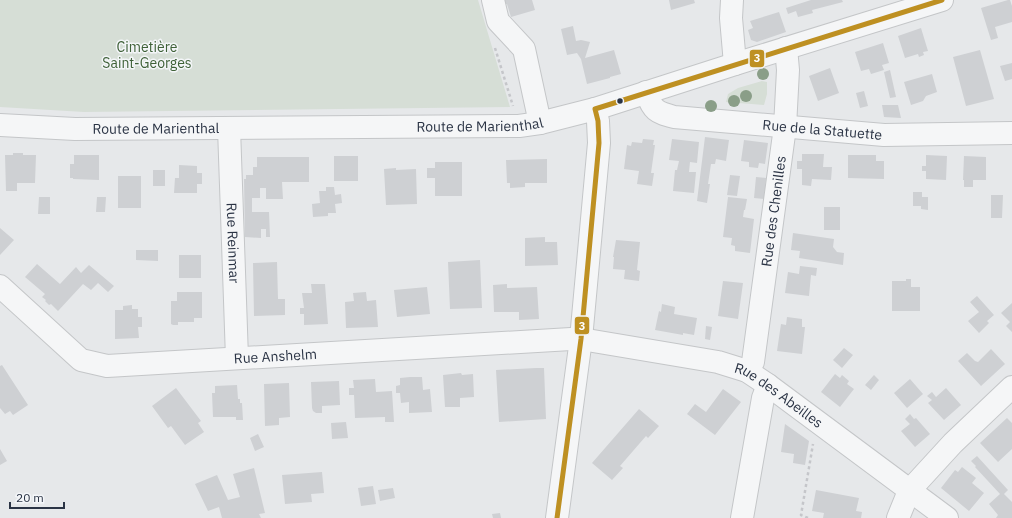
<svg xmlns="http://www.w3.org/2000/svg" width="1012" height="518" font-family="'IBM Plex Sans',sans-serif">
	<style>
		.green { fill: #d6ded6 }
		.building { fill: #ced0d3 }
		.lines { fill: none; stroke-linecap: round; stroke-linejoin: round }
		.minor-casing { stroke: #c4c6c8; stroke-width: 24 }
		.path { stroke: #c5c6ca; stroke-width: 2.5; stroke-dasharray: 3 3; stroke-linecap: butt }
		.minor { stroke: #f5f6f7; stroke-width: 22 }
		.bus-1-casing { stroke: #f4f6f9; stroke-width: 8 }
		.bus-1 { stroke: #be9022; stroke-width: 5 }
		.tree { fill: #8a9e88 }
		.bus-dot { fill: #2b3445; stroke: #f4f6f9; stroke-width: 1.5 }
		.labels { text-anchor: middle; stroke-width: 3; stroke-linejoin: round; paint-order: stroke }
		.park-label { font-size: 14px; fill: #3f6138; stroke: #f4f6f9 }
		.street-label { font-size: 14px; fill: #2b3445; stroke: #f4f6f9 }
		.line-badge { stroke: #f4f6f9; stroke-width: 1.5 }
		.badge-label { font-size: 11px; text-anchor: middle; font-weight: bold; fill: #fff }
	</style>
	<rect width="100%" height="100%" fill="#e6e8ea"/>
	<path class="green" d="M0,0H478L510,107L84,112L0,107Z
		M762,81L767,82V94L764,105L726,102L728,94L738,88Z"/>
	<path class="building" d="M499,0H532L535,10L511,17L507,4L501,6Z
		M669,0H694L695,3L671,10Z
		M811,0H842L843,2L812,10L813,13L798,17L796,11L788,14L786,8Z
		M1008,0H1010L1012,6V22L995,27L998,38L991,40L981,8Z
		M779,12L786,32L757,42L751,40L748,30L753,28L750,21Z
		M573,26L576,41L581,40L590,42L585,58L614,50L621,74L610,77V78L587,84L581,59L577,53L567,55L561,29Z
		M921,28L928,51L923,52L924,55L919,57L918,54L905,58L898,36Z
		M883,43L889,63L882,65L884,70L871,74L869,69L861,71L855,52Z
		M980,50L994,99L966,106L953,57Z
		M1012,63V79L1005,81L1000,66Z
		M830,68L839,93L818,101L809,76Z
		M890,70L896,97L890,98L884,72Z
		M932,74L937,92L926,96L923,101L911,105L904,82Z
		M864,91L868,106L860,108L856,93Z
		M882,105H898L901,118L884,117Z
		M705,137L729,140L726,161L716,159L715,164H711L708,184H710L707,203L697,201Z
		M643,139L654,140L653,145H655L651,173H654L652,186L637,184L639,171L624,169L627,145L631,146L632,142L642,143Z
		M672,139L699,142L697,163L690,162L689,172H696L694,193L673,191L675,170H677L679,161L669,160Z
		M744,140L768,143L765,164L759,163L758,168L749,167V162L741,161Z
		M13,153H23V155H36L35,183H17V191H6L5,155H13Z
		M802,154H824L823,167H832L831,180L812,179L811,186L802,185V169H797V161H802Z
		M74,155H99V180L73,179V178H70V164H74Z
		M848,155H876V161H884V179L848,178Z
		M926,155L947,156L946,180L926,179V171H922V166H926Z
		M334,156H358V181H334Z
		M964,156L986,157V180H973V187H964V180H963Z
		M257,157H309V182H282L283,199H266V188H260V198H252V212H269L270,237H266V229H261V238L245,237L244,179H246V175H253V167H257Z
		M547,159V183H525V187L510,188V183H507L506,160Z
		M435,162H462V196H435V178H427V168H435Z
		M179,165L197,166V173H202V184H197V193H174L175,178H179Z
		M396,168V170L416,169L417,204L386,205L384,169Z
		M153,170H165V186H153Z
		M730,175L740,176L737,196L727,195Z
		M118,176H141V208H118Z
		M756,177L766,178L764,199L754,198Z
		M326,187H334L335,195L341,194L342,203L335,204L336,213H328V216L313,217L312,204L320,203L319,191H326Z
		M913,192H922V197H928V210L921,209V206H913Z
		M991,195H1003L1002,218H991Z
		M39,197H50V214H38Z
		M97,197H106L105,212H96Z
		M728,197L747,199L745,210H744L743,217L754,219L750,253L735,251V246L731,245L732,238L723,237Z
		M824,207H840V230H824Z
		M0,228L14,240L0,255Z
		M793,233L834,239L833,247L837,252L844,253L843,265L799,258L800,251L791,250Z
		M545,237V242H557L558,265L525,266V238Z
		M616,240L640,242L637,270L640,271L639,281L624,279L625,270L613,269L614,257H613Z
		M136,250H158V261L136,260Z
		M179,255H201V278H179Z
		M480,260L482,308L450,309L448,262Z
		M277,262L278,299H285V315L254,316L253,263Z
		M37,264L60,284L76,267L81,273L89,265L114,286L108,292L98,283L91,290L83,284L58,311L51,304L49,305L45,301L46,300L42,297L45,294L25,277Z
		M800,266L817,268L816,276L811,275L809,296L785,293L788,272L799,274Z
		M906,279H911V287H920V311H892V281H906Z
		M723,281L743,283L738,319L718,316Z
		M311,284H325L328,324L304,325V314H300V308H304L302,293H312Z
		M507,284V288L537,287L539,319L519,320V312H494L493,285Z
		M427,287L430,314L397,317L394,290Z
		M177,292H202V318H194V322H178V325H173L171,324V301H177Z
		M366,292L367,301L376,300L378,327L346,328L345,302L354,301L353,293Z
		M977,296L994,315L987,321L989,323L979,333L968,321L979,312L970,302Z
		M1012,303V332L1006,326L1010,322L1001,313Z
		M662,304L675,307L674,314L697,318L694,335L683,333V335L655,330L659,311L661,312Z
		M132,305V309H138V317H142V327H138L139,338L115,339V310H123V306Z
		M787,317L802,319V327H805L802,354L777,351L781,324L786,325Z
		M706,326L712,327L710,340L705,339Z
		M844,348L853,355L842,368L833,360Z
		M991,349L1005,364L981,386L958,361L967,353L975,361L978,362Z
		M2,365L28,405L13,415L10,411L5,414L0,408V366Z
		M536,368H544L546,419L499,422L496,370Z
		M461,373L462,375L473,374L474,397L460,398V407H445L443,375Z
		M835,374L840,378L842,375L849,381L847,384L854,389L840,407L821,392Z
		M874,375L879,380L871,390L865,385Z
		M410,377H422L423,390L430,389L432,412L409,413V402L401,403L400,393H396V386L400,385V378Z
		M375,379L376,392L392,391L394,422H385V417L355,418L354,395H349V388H354L353,380Z
		M910,379L923,394L907,408L894,393Z
		M339,381L340,405L322,406V413H316L313,411L312,408L311,382Z
		M289,383L290,417L279,418V425L265,426L264,384Z
		M237,385L238,399H240V403H242L243,420H236V417H213L212,393H215V386Z
		M176,388L201,421L198,423L204,432L185,445L171,426L168,428L152,406Z
		M946,388L961,405L944,420L928,403L932,400L927,396L932,392L936,397Z
		M723,389L741,402L715,435L687,414L695,404L706,412Z
		M639,409L659,426L648,438L646,436L620,466L623,468L612,480L592,463Z
		M910,414L914,419L916,418L930,434L915,447L901,431L910,424L905,419Z
		M1007,418L1012,423V449L998,462L980,443Z
		M346,422L348,438L332,439L331,423Z
		M785,424L809,441L805,465L793,463L794,454L781,452Z
		M258,434L264,447L255,451L250,438Z
		M0,449L7,461L0,465Z
		M977,456L1008,490L1004,494L1012,502V518H996L998,515L989,504L1000,494L975,467L976,466L971,461Z
		M962,467L976,478L972,483L984,493L969,511L941,488L955,470L958,472Z
		M254,468L265,513L259,514L261,518H222L219,507L208,511L195,484L217,475L228,500L240,497L233,474Z
		M322,472L324,493L311,494L312,502L285,504L282,475Z
		M373,486L376,504L361,506L358,488Z
		M393,488L395,498L380,501L378,490Z
		M816,490L859,498L856,511L862,512L861,518H823L824,513L812,511Z
		M500,513L501,518H493L492,514Z"/>
	<g class="lines">
		<g class="minor-casing">
			<g id="minor">
				<path d="M493,0L498,21L524,49L540,123"/>
				<path d="M732,0L731,18L735,64"/>
				<path id="s1" d="M646,92C653,111 656,112 674,117L884,135L1012,133"/>
				<path id="s2" d="M0,125L75,129L519,126L540,123L595,109L735,64L942,0"/>
				<path id="s3" d="M229,128L237,358"/>
				<path id="s4" d="M0,286L81,360L107,366L571,339H581L718,362L747,371L768,385L947,518"/>
				<path id="s5" d="M747,371L753,362L785,127L788,70L786,48"/>
				<path d="M557,518L581,339L599,143L598,121L595,109"/>
				<path d="M742,518L763,398L768,385"/>
				<path d="M898,518L909,491L953,443L1012,387"/>
			</g>
		</g>
		<path class="path" d="M495,48L513,106
			M808,518L801,515L813,444"/>
		<use href="#minor" class="minor"/>
		<g class="bus-1-casing">
			<path id="bus-1" d="M557,518L581,339L599,143L598,121L595,109L942,0"/>
		</g>
		<use href="#bus-1" class="bus-1"/>
	</g>
	<g class="tree">
		<circle cx="763" cy="74" r="6"/>
		<circle cx="746" cy="96" r="6"/>
		<circle cx="734" cy="101" r="6"/>
		<circle cx="711" cy="106" r="6"/>
	</g>
	<circle class="bus-dot" cx="620" cy="101" r="3.5"/>
	<g class="labels">
		<g class="park-label">
			<text x="147" y="52">Cimetière<tspan x="147" dy="16">Saint-Georges</tspan></text>
		</g>
		<g class="street-label">
			<text dy="5" stroke="none"><textPath href="#s2" startOffset="480">Route de Marienthal</textPath></text>
			<text dy="5" stroke="none"><textPath href="#s2" startOffset="156">Route de Marienthal</textPath></text>
			<text dy="5" stroke="none"><textPath href="#s1" startOffset="189">Rue de la Statuette</textPath></text>
			<text dy="5" stroke="none"><textPath href="#s5" startOffset="163">Rue des Chenilles</textPath></text>
			<text dy="5" stroke="none"><textPath href="#s3" startOffset="115">Rue Reinmar</textPath></text>
			<text dy="5" stroke="none"><textPath href="#s4" startOffset="305">Rue Anshelm</textPath></text>
			<text dy="5" stroke="none"><textPath href="#s4" startOffset="820">Rue des Abeilles</textPath></text>
		</g>
	</g>
	<g class="line-badge">
		<rect x="749" y="49" width="16" height="19" rx="4" fill="#be9022"/>
		<rect x="574" y="316" width="16" height="19" rx="4" fill="#be9022"/>
	</g>
	<g class="badge-label">
		<text x="757" y="62">3</text>
		<text x="582" y="330">3</text>
	</g>
	<path d="M10 502v6h54v-6" fill="none" stroke="#2b3445" stroke-width="2"/>
	<text x="16" y="502" font-size="12" fill="#2b3445" stroke="#f4f6f9" stroke-width="3" paint-order="stroke">20 m</text>
</svg>
